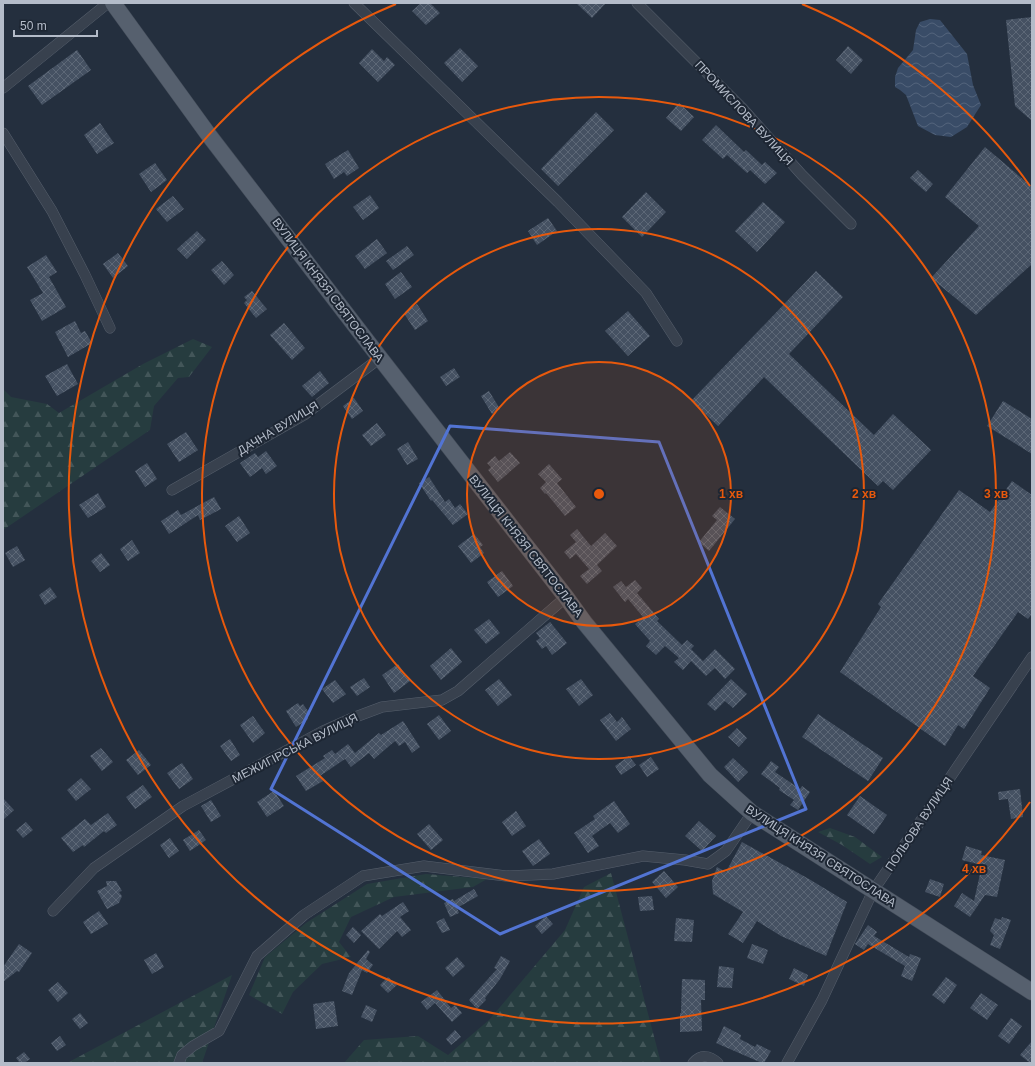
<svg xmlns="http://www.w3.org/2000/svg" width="1035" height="1066" font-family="Arial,sans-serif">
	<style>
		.forest { fill: url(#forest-firs) }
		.water { fill: url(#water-waves) }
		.building { fill: url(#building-cross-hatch) }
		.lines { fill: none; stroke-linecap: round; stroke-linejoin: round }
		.minor-casing { stroke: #565f6c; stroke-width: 11 }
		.primary-casing { stroke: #414a57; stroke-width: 17 }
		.minor { stroke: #38414e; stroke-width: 10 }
		.primary { stroke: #56606e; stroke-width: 16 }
		.marked { fill: none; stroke: #5274d3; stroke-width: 3; stroke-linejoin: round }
		.ring { fill: none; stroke: #e8590c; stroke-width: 2 }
		.labels { text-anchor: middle; stroke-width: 4; stroke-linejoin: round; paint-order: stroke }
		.street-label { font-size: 12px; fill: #b4bcc9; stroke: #1d2633 }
		.centre { fill: #e8590c; stroke: #1d2633; stroke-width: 2 }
		.ring-label { font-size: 12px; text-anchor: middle; font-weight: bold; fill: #e8590c; stroke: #1d2633; stroke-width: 4; stroke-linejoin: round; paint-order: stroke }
	</style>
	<defs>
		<pattern id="forest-firs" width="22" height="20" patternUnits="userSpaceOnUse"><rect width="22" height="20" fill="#263c3f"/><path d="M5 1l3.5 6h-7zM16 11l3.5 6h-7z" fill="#435659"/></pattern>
		<pattern id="water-waves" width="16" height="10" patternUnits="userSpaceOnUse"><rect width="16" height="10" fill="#394c67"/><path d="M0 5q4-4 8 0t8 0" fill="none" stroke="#53647b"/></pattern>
		<pattern id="building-cross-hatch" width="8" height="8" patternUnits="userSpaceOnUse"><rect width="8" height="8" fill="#455162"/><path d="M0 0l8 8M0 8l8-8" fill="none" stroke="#5d6877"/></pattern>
	</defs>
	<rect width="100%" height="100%" fill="#242f3e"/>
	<path class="forest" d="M193,339L212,347L189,377L178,378L154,406L150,430L3,530V389L11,397L47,404L59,413L143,364Z
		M830,828L855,837L882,857L870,864L842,845L818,832Z
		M611,873L661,1063H344L364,1040L418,1036L448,1055L489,1020L565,930L584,887Z
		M426,874L487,879L473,887L394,897L351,917L339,942L351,957L322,964L293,992L282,1014L249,995L265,957L306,923L367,884Z
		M232,975L202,1063H67Z"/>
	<path class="water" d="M930,19L940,20L967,54L973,85L981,105L967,127L951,137L935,135L918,126L906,95L900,90L895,87V77L898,68L913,50L916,30L920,22Z"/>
	<path class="building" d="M421,3H430L440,13L426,25L412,11Z
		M576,3H606L592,18Z
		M1032,17V121L1015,106L1006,20Z
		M848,46L863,60L851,74L836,60Z
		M460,48L478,66L462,82L444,63Z
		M372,49L384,61L387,57L395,65L378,82L359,63Z
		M77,50L91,70L42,105L28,86Z
		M679,103L694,117L681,131L666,118Z
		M596,112L614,130L558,186L541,169Z
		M100,123L114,143L97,154L84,135Z
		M716,125L744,152L746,150L762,165L765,162L777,173L765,184L750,170L747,173L727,155L723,159L702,140Z
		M985,147L1032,187V264L976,315L931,278L979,226L945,197Z
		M348,150L359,168L347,176L344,172L334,179L325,164Z
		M155,163L167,180L151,192L139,174Z
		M918,170L933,184L926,192L910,178Z
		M646,192L666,212L642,237L622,217Z
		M370,195L379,208L363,220L353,207Z
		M173,196L184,209L167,222L156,209Z
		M763,202L785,222L757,252L735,231Z
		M548,218L557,231L537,245L528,231Z
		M197,231L206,240L187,259L177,249Z
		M377,239L387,253L365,269L355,256Z
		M407,246L414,255L393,270L386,261Z
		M118,253L128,266L113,278L103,264Z
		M46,255L57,272L49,277L66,307L42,321L30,300L43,293L27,267Z
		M222,261L234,275L224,285L211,270Z
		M816,271L843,297L789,354L874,435L893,414L931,450L893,490L883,481L878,486L764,377L718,426L691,401Z
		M401,272L412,287L395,299L385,284Z
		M252,291L267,309L256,318L244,303L247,300L244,297Z
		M417,304L428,321L415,330L405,315V312Z
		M628,311L650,336L628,356L605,331Z
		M75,321L81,333L85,331L92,343L68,357L55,332Z
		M284,323L305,348L292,360L270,335Z
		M67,364L78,384L57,396L45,376Z
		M454,368L460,377L446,386L440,377Z
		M320,371L329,383L312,397L302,386Z
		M489,391L500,409L492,414L481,396Z
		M354,398L363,411L352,419L343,406Z
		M1003,401L1032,419V454L987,426Z
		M377,423L386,435L371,446L362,435Z
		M186,432L198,450L179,462L167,444Z
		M408,442L418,459L407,465L397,449Z
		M266,451L277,466L266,474L262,468L250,477L240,463L255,453L258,457Z
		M510,452L520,463L498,482L488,470L491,467L487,463L495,456L499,461Z
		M147,463L157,479L145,487L135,471Z
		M549,464L562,479L557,483L576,507L565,516L546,493L545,494L540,488L546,482L538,474Z
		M429,477L445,502L449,499L455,508L460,504L468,514L453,525L432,500L431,501L419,483Z
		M1012,481L1032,495V614L1028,619L1018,612L973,676L990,688L964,729L958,725L945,746L840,672L881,607L878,604L959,490L990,512Z
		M98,493L106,507L88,518L79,505Z
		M214,497L221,509L200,520L198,515L169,534L161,521L178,510L181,515Z
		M720,507L735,519L709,551L699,542L717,520L712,516Z
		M239,516L250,533L237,542L225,526Z
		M577,529L591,546L605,533L617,546L597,565L602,571L587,584L580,576L589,569L576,554L570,559L564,552L576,542L570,535Z
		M474,534L483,545L480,547L484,553L471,563L458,546Z
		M132,540L140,553L128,561L120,549Z
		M17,546L25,560L13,567L5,553Z
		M101,553L110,565L100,572L91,561Z
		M502,571L513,586L498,597L487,582Z
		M635,580L642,588L637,593L659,619L657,621L682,645L687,640L694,646L691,649L703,661L715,649L735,669L725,679L715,668L706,676L691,661L683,670L674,662L679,658L665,646L656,655L646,646L650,641L635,624L643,617L628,599L625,602L613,587L621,581L626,587Z
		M50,587L57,597L45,605L39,595Z
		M489,619L500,633L486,644L474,630Z
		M550,622L567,643L552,655L546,646L542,649L536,641L540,638L536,633Z
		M451,648L462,662L441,680L430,666Z
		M398,664L410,681L394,693L382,675Z
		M364,678L370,687L357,696L350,687Z
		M499,679L512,695L498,706L485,690Z
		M581,679L593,695L579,706L566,689Z
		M731,679L747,694L733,708L725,701L715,711L707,704Z
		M335,680L346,694L333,703L322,689Z
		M298,703L300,706L303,704L310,714L307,716L308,719L296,727L286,711Z
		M610,713L617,722L622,717L631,729L616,741L600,720Z
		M818,714L883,758L868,781L802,737Z
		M439,715L451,731L439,740L427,724Z
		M253,716L265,733L253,743L240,725Z
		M403,721L420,747L412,753L405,742L399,746L395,741L374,759L369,753L351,767L345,759L320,776L323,781L306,791L296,776L325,758L323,756L332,750L335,754L348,744L355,753L379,733L381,735Z
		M737,728L747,738L739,747L728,737Z
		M230,739L240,755L231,761L220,746Z
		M101,748L113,762L102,771L90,756Z
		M139,750L151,765L138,775L126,760Z
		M629,756L636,765L621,775L615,766Z
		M651,757L659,769L647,777L639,765Z
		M733,758L748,772L738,782L724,767Z
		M771,761L779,767L775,772L800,789L802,786L810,792L798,810L790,805L794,800L779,790L780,788L761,774Z
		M182,763L193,779L179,789L167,773Z
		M81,778L91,789L76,801L67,790Z
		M143,785L152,797L135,809L126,797Z
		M1020,789L1023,817L1011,819L1008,799L999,800L998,792Z
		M274,791L284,806L267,817L257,802Z
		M860,796L887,815L874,834L847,815Z
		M3,798L14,810L3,820Z
		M211,800L221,816L211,822L201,806Z
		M614,801L630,824L618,833L610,823L592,836L599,846L588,853L574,833L595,819L593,816Z
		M516,811L526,826L512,836L502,822Z
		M108,813L117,825L106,833L104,831L84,847L83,845L73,852L61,838L85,819L91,825Z
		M699,821L716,836L702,851L685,836Z
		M26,822L33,830L23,838L16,830Z
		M429,824L443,840L431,850L417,834Z
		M199,830L206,840L190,851L183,840Z
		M170,838L179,851L169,858L160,845Z
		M539,839L550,854L533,866L522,851Z
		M742,842L809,879L847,902L826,956L781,936L757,921L743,943L728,934L743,912L713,894L712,881L717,867L726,872Z
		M966,846L982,851L981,855L1005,860L997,897L985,895L970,917L954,906L962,893L974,901L982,865L962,860Z
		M664,871L678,887L666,898L652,882Z
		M930,879L944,884L940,897L925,892Z
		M106,881H116L122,891L119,892L122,896L119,903L107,909L97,891L107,886Z
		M474,889L478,896L457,908L459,913L450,917L444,903L453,899L454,901Z
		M652,896L654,910L640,911L638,897Z
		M403,902L409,911L400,917L411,930L402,937L397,931L379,949L361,931L380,914L382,916Z
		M99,911L108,924L91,934L83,922Z
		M546,916L553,924L542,934L535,926Z
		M1002,917L1011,920L1000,949L990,945L994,935L990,931L995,918L1001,920Z
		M444,918L450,930L442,933L436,922Z
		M676,918L694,920L692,942L674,941Z
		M868,925L877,932L874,936L909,957L910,954L921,958L912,981L901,976L905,966L868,944L864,950L855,944Z
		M353,927L361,935L354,943L346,935Z
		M19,944L32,953L19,972L17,971L3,982V967Z
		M752,944L768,950L763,964L747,958Z
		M368,950L370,952L366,959L373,965L367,973L362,970L352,995L342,991L349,973Z
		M156,953L164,967L152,974L144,960Z
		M501,956L510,961L500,979L485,998L486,1000L477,1009L469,1000L497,969L494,968Z
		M457,957L465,966L453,977L445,968Z
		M719,966L734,968L732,988L717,987Z
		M794,968L808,975L804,986L789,979Z
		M388,977L397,985L388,993L380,985Z
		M946,977L957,985L944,1004L932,995Z
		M682,979L705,980V1000H701L702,1031L680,1032V1013H681Z
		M58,982L68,993L58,1002L48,990Z
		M437,990L451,1008L455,1005L462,1013L452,1022L435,1003L427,1010L421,1002Z
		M981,993L998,1005L987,1020L970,1008Z
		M334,1001L338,1026L316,1029L313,1004Z
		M366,1005L377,1010L372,1022L361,1017Z
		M80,1013L88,1023L80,1029L72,1019Z
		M1011,1018L1022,1026L1009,1044L998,1036Z
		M724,1026L741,1035L740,1039L755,1047L757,1044L771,1051L764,1063H762L716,1043Z
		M455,1030L461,1037L451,1045L446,1039Z
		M60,1036L66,1045L57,1051L51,1043Z
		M1032,1041V1063H1030L1020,1055Z
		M24,1052L30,1059L24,1063H20L16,1058Z"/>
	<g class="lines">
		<g class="minor-casing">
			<path id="minor" d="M354,3L558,202L646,293L677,341
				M637,3L743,109L802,175L851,224
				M3,88L108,3
				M3,133L52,211L85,275L110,328
				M172,490L304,415L380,358
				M53,911L94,868L183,806L323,731L350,719L382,707L442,700L458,691L566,597
				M179,1063L182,1055L193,1046L219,1031L257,956L304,915L363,876L424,866L506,876L553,874L643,856L685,860L708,864L726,851L752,813
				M693,1063C701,1054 709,1055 718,1063
				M787,1063L822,1000L873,891L1032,657"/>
		</g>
		<g class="primary-casing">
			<path id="primary" d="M113,3L208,134L380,358L566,597L584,622L710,775L752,813L1032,992"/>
		</g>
		<use href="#minor" class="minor"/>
		<use href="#primary" class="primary"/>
	</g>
	<path class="marked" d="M450,426L659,442L806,809L500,934L271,789Z"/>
	<circle cx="599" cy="494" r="132" fill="#e8590c" fill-opacity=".12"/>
	<g class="ring">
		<circle cx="599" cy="494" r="132"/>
		<circle cx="599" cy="494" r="265"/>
		<circle cx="599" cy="494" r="397"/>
		<path d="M1030 802A530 530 0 1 1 396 4M802 4A530 530 0 0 1 1030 186"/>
	</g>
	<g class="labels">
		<g class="street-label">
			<text transform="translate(744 113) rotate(47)" y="4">ПРОМИСЛОВА ВУЛИЦЯ</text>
			<text transform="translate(328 290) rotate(53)" y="4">ВУЛИЦЯ КНЯЗЯ СВЯТОСЛАВА</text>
			<text transform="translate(278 428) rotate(-31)" y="4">ДАЧНА ВУЛИЦЯ</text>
			<text transform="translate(526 546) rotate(52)" y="4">ВУЛИЦЯ КНЯЗЯ СВЯТОСЛАВА</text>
			<text transform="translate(295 748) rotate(-27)" y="4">МЕЖИГІРСЬКА ВУЛИЦЯ</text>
			<text transform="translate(919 824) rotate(-56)" y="4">ПОЛЬОВА ВУЛИЦЯ</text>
			<text transform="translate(821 856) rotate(33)" y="4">ВУЛИЦЯ КНЯЗЯ СВЯТОСЛАВА</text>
		</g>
	</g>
	<circle cx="599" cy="494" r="6" class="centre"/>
	<g class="ring-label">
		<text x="731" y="498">1 хв</text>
		<text x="864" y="498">2 хв</text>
		<text x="996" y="498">3 хв</text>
		<text x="974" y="873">4 хв</text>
	</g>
	<rect width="1035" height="1066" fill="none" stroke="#b4bcc9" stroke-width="8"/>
	<path d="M14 30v6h83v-6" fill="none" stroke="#b4bcc9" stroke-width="2"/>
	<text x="20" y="30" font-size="12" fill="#b4bcc9" stroke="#1d2633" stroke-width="3" paint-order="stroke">50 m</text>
</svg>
